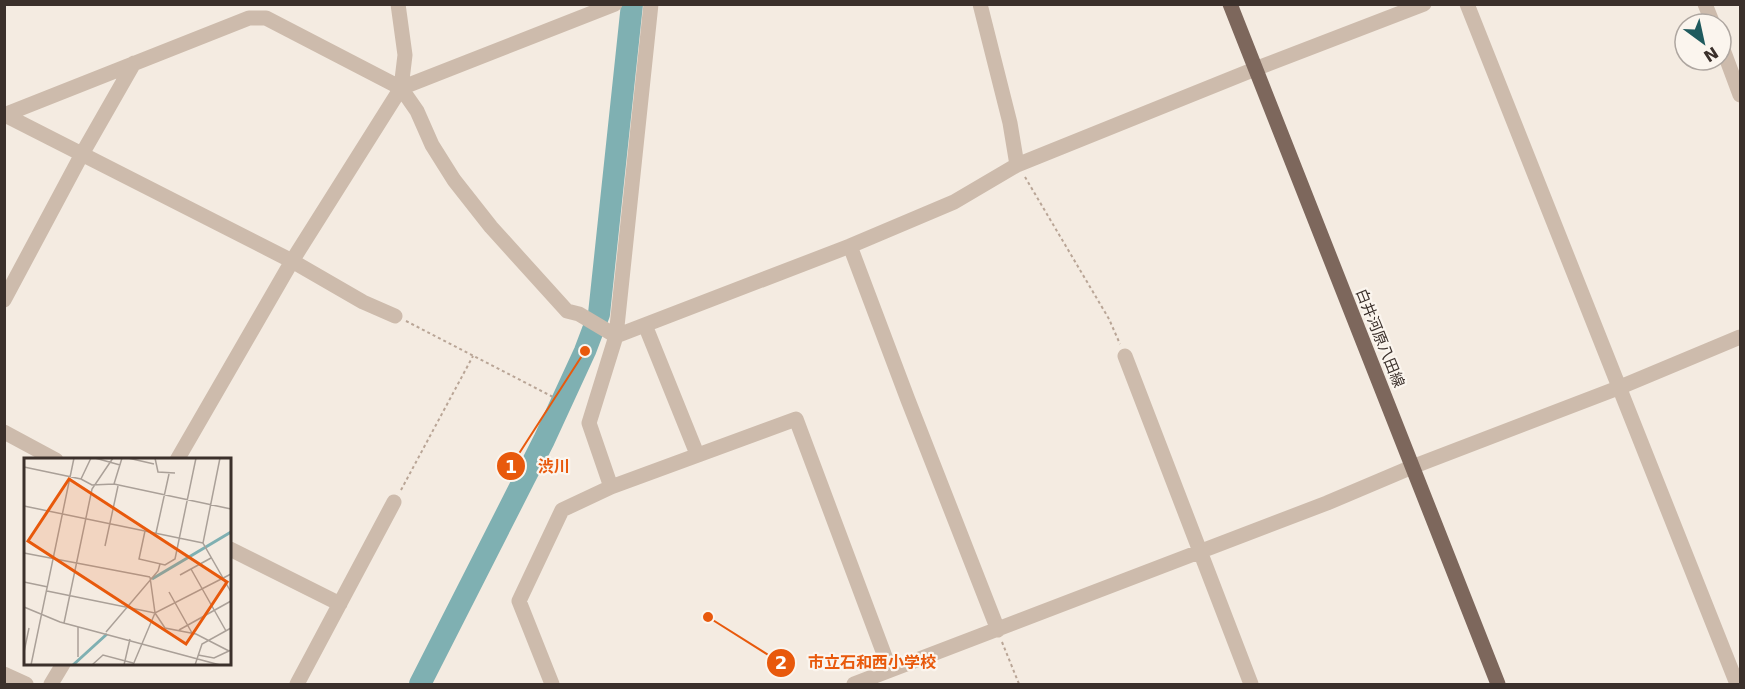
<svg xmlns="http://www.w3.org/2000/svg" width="1745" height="689" font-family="'DejaVu Sans','Noto Sans JP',sans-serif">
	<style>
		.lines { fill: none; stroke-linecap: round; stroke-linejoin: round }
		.river { stroke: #7fb0b2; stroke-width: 22 }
		.path { stroke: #b9a596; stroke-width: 2; stroke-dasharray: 3 3; stroke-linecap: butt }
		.minor { stroke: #cdbbac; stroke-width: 15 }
		.major { stroke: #7d675c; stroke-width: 15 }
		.labels { text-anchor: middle; stroke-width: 4.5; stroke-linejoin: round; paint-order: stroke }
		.street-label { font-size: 15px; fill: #3b302b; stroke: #fbf5ee }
		.inset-river { fill: none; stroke: #7fb0b2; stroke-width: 3 }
		.inset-road { fill: none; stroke: #aaa098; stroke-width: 1.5 }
		.view { fill: #e8590c; fill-opacity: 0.15; stroke: #e8590c; stroke-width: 3 }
		.inset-edge { fill: none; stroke: #3b302b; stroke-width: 3 }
		.leader { fill: none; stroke: #e8590c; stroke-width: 2 }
		.callout-dot { fill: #e8590c; stroke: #fbf5ee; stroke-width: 2 }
		.mark-label { font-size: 18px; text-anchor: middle; font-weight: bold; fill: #fff }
		.callout-label { font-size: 16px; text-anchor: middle; font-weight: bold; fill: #e8590c; stroke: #fbf5ee; stroke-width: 4.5; stroke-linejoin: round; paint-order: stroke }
	</style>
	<rect width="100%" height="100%" fill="#f4ebe1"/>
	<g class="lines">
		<path class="river" d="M420,684L544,440L585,351L599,314L632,4"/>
		<path class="path" d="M1025,177L1109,319L1120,344
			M406,321L555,398
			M401,490L473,356
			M1002,642L1019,684"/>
		<path class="minor" d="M980,4L1010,123L1017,165
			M1467,4L1737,684
			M1705,4L1713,24
			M1721,44L1740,95
			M401,88L615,4
			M4,115L249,18H266L401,88L417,111L432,145L454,180L491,227L567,311L579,314L616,336
			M5,115L292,261L363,302L395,316
			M850,246L908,400L998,630
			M4,300L82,154L134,63
			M645,325L697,454
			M616,336L850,246L954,202L1017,165L1255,69L1424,4
			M1125,356L1251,684
			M4,432L56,460
			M177,460L292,261L401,88L405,55L398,4
			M611,487L589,423L616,336L651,4
			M230,549L340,604
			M4,674L26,684
			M51,684L63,664
			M297,684L394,502
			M552,684L519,601L562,510L611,487L796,419L890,670
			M854,684L1327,503L1412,467L1618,388L1740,337"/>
		<path class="major" d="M1230,4L1498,684"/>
	</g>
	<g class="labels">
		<g class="street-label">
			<text transform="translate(1380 338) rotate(68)" y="5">白井河原八田線</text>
		</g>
	</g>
	<g transform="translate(24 458)">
		<rect width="207" height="207" fill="#f4ebe1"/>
		<path class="inset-river" d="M128,121L207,74M49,207L83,176"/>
		<path class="inset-road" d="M71,0L96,7M104,0L130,6M131,0L134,14L151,15M196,0L179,85L207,134M0,9L57,21L68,27L90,26L207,51M57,21L67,0M90,26L98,0M0,48L179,85M121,73L115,101L141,107L151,101L172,0M132,75L145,16M81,88L94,28M0,95L126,119M167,111L202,173M156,117L187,100M0,124L24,129M23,133L131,155L207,116M145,134L168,175M0,149L36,164L196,207M131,155L141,170L172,176L205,193M40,165L68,31L89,0M54,169V199M155,172L207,143M82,174L134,113L136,106M0,194L5,170M174,197L190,200L207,192M7,207L50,0M68,207L79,197L109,205M100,207L106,181M109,207L131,155L126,119M171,207L178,186L207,170"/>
		<path class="view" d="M45,21L203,124L162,186L4,83Z"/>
		<rect width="207" height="207" class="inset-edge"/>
	</g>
	<path class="leader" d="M585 351L511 466M708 617L781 663"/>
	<g class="callout-dot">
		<circle cx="585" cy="351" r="6"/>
		<circle cx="708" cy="617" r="6"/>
		<circle cx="511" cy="466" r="15"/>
		<circle cx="781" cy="663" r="15"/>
	</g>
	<g class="mark-label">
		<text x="511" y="473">1</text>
		<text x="781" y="669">2</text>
	</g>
	<g class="callout-label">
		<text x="554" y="472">渋川</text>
		<text x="872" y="668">市立石和西小学校</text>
	</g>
	<rect width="1745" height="689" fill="none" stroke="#3b302b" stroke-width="12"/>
	<g transform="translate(1703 42) rotate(147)"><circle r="28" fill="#fbf5ee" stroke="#aea6a0" stroke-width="1.5"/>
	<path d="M0-4.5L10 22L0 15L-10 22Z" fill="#1f5a5e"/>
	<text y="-9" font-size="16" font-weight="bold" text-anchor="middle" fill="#3b302b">N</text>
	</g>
</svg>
